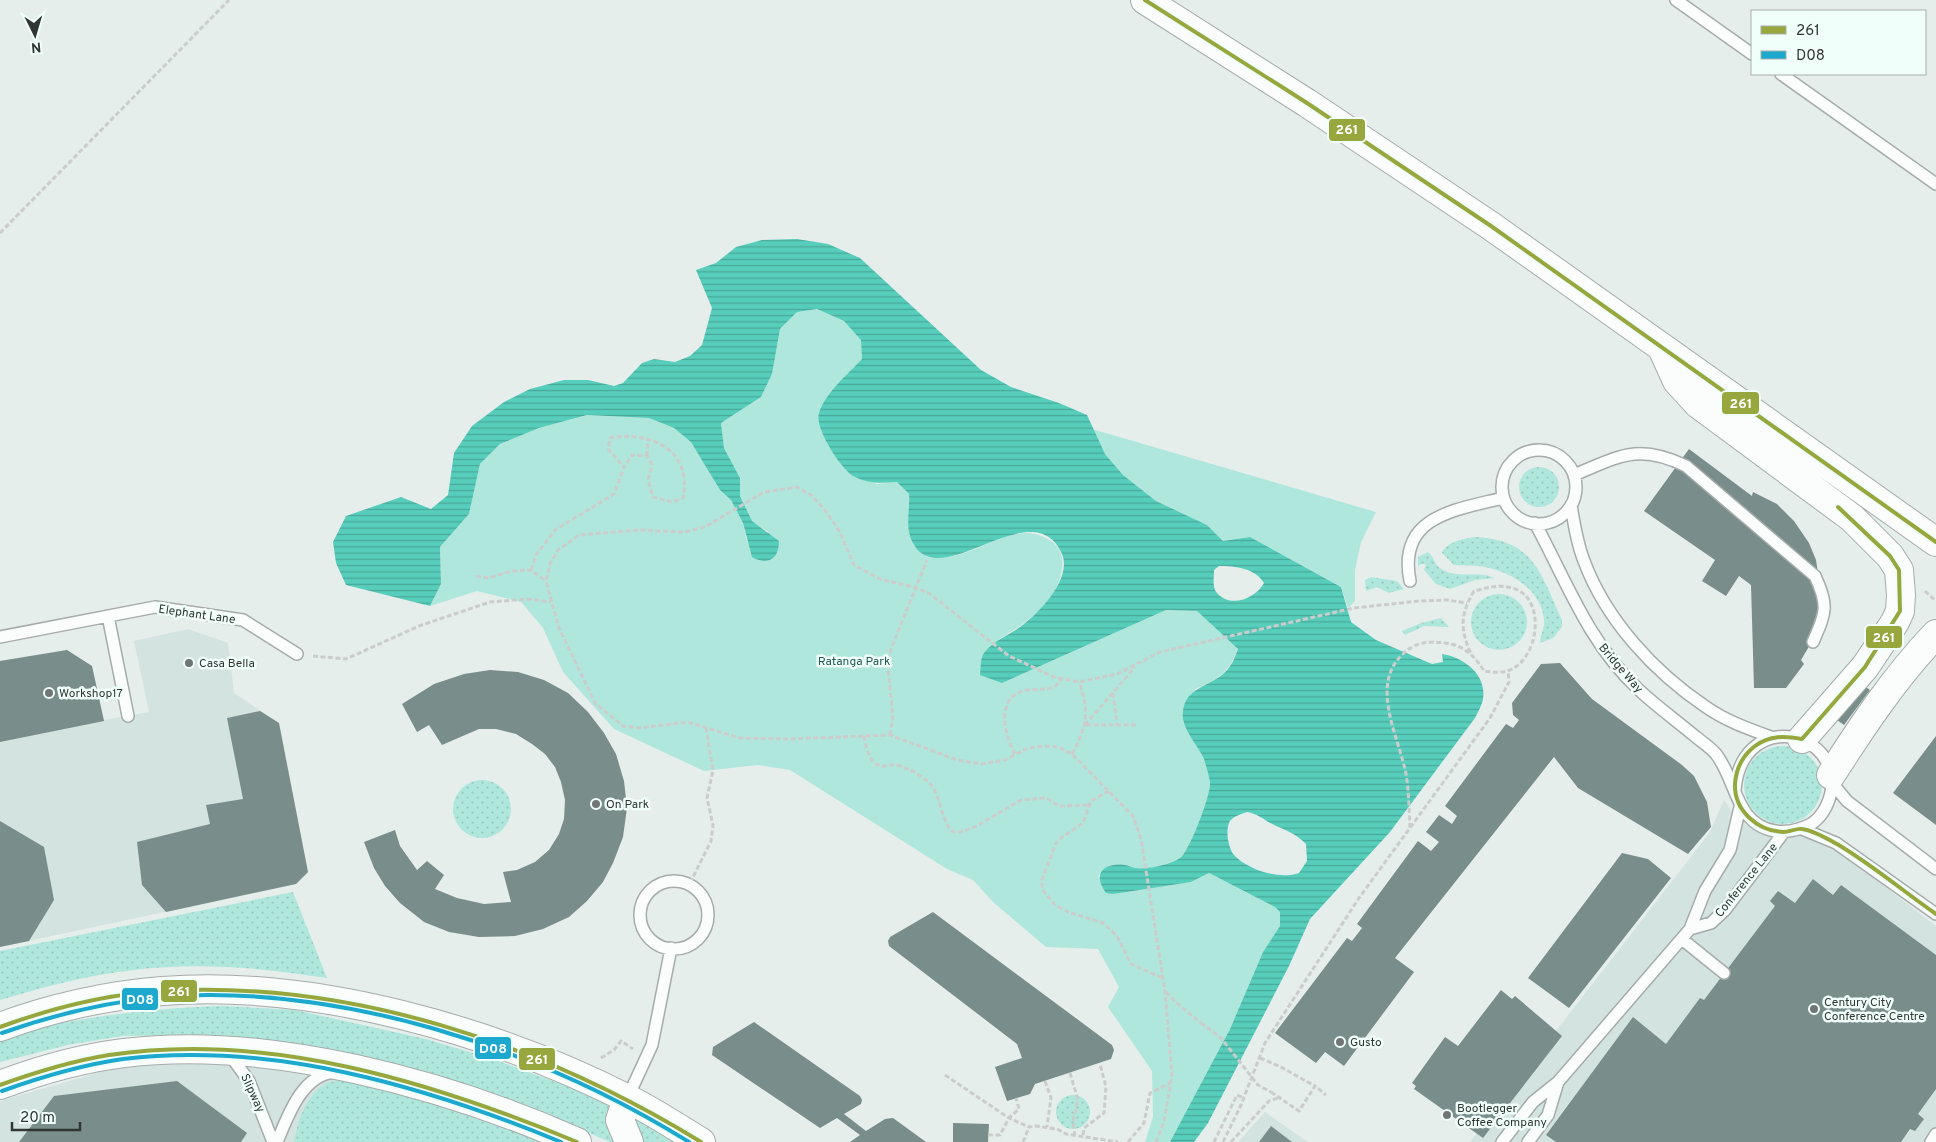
<svg xmlns="http://www.w3.org/2000/svg" width="1936" height="1142" font-family="Overpass,sans-serif">
	<style>
		.built { fill: #d3e3df }
		.grass { fill: url(#grass-dots) }
		.green { fill: #b0e7dc }
		.water { fill: url(#water-rules); fill-rule: evenodd }
		.building { fill: #798d8a }
		.lines { fill: none; stroke-linecap: round; stroke-linejoin: round }
		.service-casing { stroke: #a6acab; stroke-width: 14 }
		.secondary-casing { stroke: #a6acab; stroke-width: 30 }
		.path { stroke: #cbcdcc; stroke-width: 3; stroke-dasharray: 5 2.5; stroke-linecap: butt }
		.service { stroke: #fbfcfc; stroke-width: 11 }
		.secondary { stroke: #fbfcfc; stroke-width: 28 }
		.path-bridge { stroke: #cbcdcc; stroke-width: 3; stroke-dasharray: 5 2.5; stroke-linecap: butt }
		.bus-1-casing { stroke: #f1fffb; stroke-width: 8 }
		.bus-2-casing { stroke: #f1fffb; stroke-width: 8 }
		.bus-1 { stroke: #97a73e; stroke-width: 4 }
		.bus-2 { stroke: #1da8ce; stroke-width: 4 }
		.poi-dot { fill: #707675; stroke: #f1fffb; stroke-width: 2 }
		.labels { text-anchor: middle; stroke-width: 5; stroke-linejoin: round; paint-order: stroke }
		.street-label { font-size: 12px; fill: #313635; stroke: #f1fffb }
		.park-label { font-size: 12px; fill: #215c52; stroke: #f1fffb }
		.poi-label { font-size: 12px; fill: #313635; stroke: #f1fffb; text-anchor: start }
		.line-badge { stroke: #f1fffb; stroke-width: 2 }
		.badge-label { font-size: 14px; text-anchor: middle; font-weight: bold; fill: #fff }
	</style>
	<defs>
		<pattern id="grass-dots" width="8" height="8" patternUnits="userSpaceOnUse" patternTransform="scale(1.25)"><rect width="8" height="8" fill="#b0e7dc"/><path d="M2 2h.1M6 6h.1" fill="none" stroke="#98c7bd" stroke-width="1.8" stroke-linecap="round"/></pattern>
		<pattern id="water-rules" width="6" height="5" patternUnits="userSpaceOnUse" patternTransform="scale(1.25)"><rect width="6" height="5" fill="#57cebc"/><path d="M0 2.5h6" fill="none" stroke="#49a89a"/></pattern>
	</defs>
	<rect width="100%" height="100%" fill="#e6eeec"/>
	<path class="built" d="M188,629L228,643L234,693L279,723L308,872L296,884L0,947V661L67,650L92,666L104,720L149,712L134,641Z
		M1724,800L1737,819L1755,831L1777,836L1799,833L1822,838L1936,926V1142H1470L1710,832Z
		M186,1054L354,1081L552,1142H0V1101L128,1064Z
		M1265,1112L1308,1142H1238Z"/>
	<path class="grass" d="M1519 487a20 20 0 1 1 40 0a20 20 0 1 1-40 0Z
		M1474,537C1534,539 1540,573 1562,620V627L1553,638L1540,643C1540,635 1545,628 1544,620C1542,591 1512,572 1485,567C1475,565 1464,566 1454,565L1442,553C1446,542 1463,539 1474,537Z
		M1428,552C1434,556 1434,564 1440,568C1456,580 1477,570 1495,578L1475,580L1450,589L1436,584L1424,570L1426,564H1421L1418,567V557Z
		M1371,577L1397,581L1404,589L1389,593L1377,587L1366,591L1365,580Z
		M1471 622a28 28 0 1 1 56 0a28 28 0 1 1-56 0Z
		M1441,618L1449,627L1424,626L1405,635L1402,631L1421,623Z
		M1744 785a39 39 0 1 1 78 0a39 39 0 1 1-78 0Z
		M453 809a29 29 0 1 1 58 0a29 29 0 1 1-58 0Z
		M293,892L327,978C264,968 197,962 134,970C88,975 44,987 0,1000V951Z
		M223,1006L295,1010L426,1039L496,1060L572,1088L683,1142H610L534,1109L479,1090L287,1044L200,1035L122,1036L68,1045L0,1062V1038L10,1034C82,1017 149,1008 223,1006Z
		M354,1081L412,1094L552,1142H294C297,1122 308,1089 330,1082C337,1080 347,1082 354,1081Z
		M1056 1112a17 17 0 1 1 34 0a17 17 0 1 1-34 0Z"/>
	<path class="green" d="M817,309L844,321L862,340V359L824,402L876,484L897,482L909,494C911,526 901,532 927,557C939,558 950,558 961,554C991,546 1020,520 1051,541C1064,550 1064,564 1060,578C1052,607 1023,625 999,639L1002,683L1166,610L1197,611L1238,649C1228,673 1219,679 1195,689L1186,727C1195,743 1210,764 1210,783C1210,798 1190,855 1175,862C1165,866 1149,869 1138,869C1122,868 1109,856 1098,877L1161,886L1191,882L1209,873L1275,907L1280,912V926L1263,952L1230,1029L1170,1142H1145L1153,1117L1152,1071L1108,1007L1119,987L1098,949L1046,947L993,902L973,880L947,869L790,770L758,765L704,771L614,729L563,672L543,628L521,602L477,591L430,606L441,584L440,547L469,514L480,464L500,444L539,428L587,415L649,418L674,428L692,442L720,490L731,500L743,523L747,542L769,532L752,522L740,496V478L724,448L721,423L761,397L772,374L780,329L797,312Z
		M1092,429L1376,512L1361,542L1355,570V601L1348,608L1341,587L1250,537L1223,541L1207,525L1156,501L1123,475L1105,454Z"/>
	<path class="water" d="M797,239L828,244L860,258L981,370L1011,387L1059,403L1087,415L1105,454L1123,475L1156,501L1207,525L1223,541L1250,537L1341,587L1351,622L1376,640L1432,664L1443,662L1442,654C1463,657 1487,674 1483,699C1482,705 1478,712 1475,718L1390,832L1310,919L1289,966L1208,1123L1194,1142H1170L1230,1029L1263,952L1280,926V912L1275,907L1209,873L1191,882L1113,894L1106,893C1092,874 1103,862 1125,865C1128,865 1132,868 1135,868C1146,870 1176,864 1182,856C1191,846 1211,795 1210,782C1209,775 1206,766 1204,759C1198,745 1180,727 1183,711C1186,684 1217,687 1230,666C1234,661 1236,654 1238,649L1197,611L1166,610L1002,683L980,675C981,669 980,658 984,653C995,639 1011,635 1024,624C1041,611 1072,578 1062,554C1032,486 933,604 910,536C906,523 910,508 909,494L897,482C882,483 869,484 855,477C842,471 814,428 819,413C826,392 847,375 862,359L861,340L844,321L817,309L797,312L780,329L772,374L761,397L721,423L724,448L740,478V496L752,521L779,541C779,559 768,566 752,557L743,523L731,500L720,490L691,442L674,428L649,418L587,415L539,428L500,444L480,464L469,514L440,547L441,584L430,606L346,585L336,563L333,542L346,516L401,497L431,509L448,495L454,453L472,426L504,402L530,389L564,380H588L614,386L623,383L642,363L654,359L675,362L690,356L702,345L712,308L696,270L716,263L736,247L762,240ZM1219,566C1235,566 1255,568 1264,583C1256,598 1231,609 1217,593C1212,588 1214,577 1214,570ZM1247,812C1259,814 1265,821 1276,826C1288,831 1296,834 1306,844L1307,861L1299,873C1280,880 1248,870 1234,855C1228,848 1225,829 1230,821C1234,816 1241,814 1247,812Z"/>
	<path class="building" d="M1689,449L1752,496L1753,492L1777,504L1794,521L1809,543L1816,560L1821,594L1814,638L1801,660L1804,664L1786,688H1754L1751,585L1739,576L1726,596L1702,581L1715,560L1644,511Z
		M67,650L92,666L104,721L0,742V661Z
		M1560,663L1592,699L1682,765L1694,776L1707,802L1711,827L1688,854L1578,788L1554,757L1395,958L1414,972L1344,1066L1325,1052L1316,1063L1275,1033L1347,938L1352,941L1362,928L1357,924L1418,841L1431,851L1439,842L1426,832L1439,815L1452,824L1457,816L1445,806L1506,724L1513,728L1519,720L1513,715L1512,703L1541,664Z
		M490,670L518,672L544,680L568,693L588,712L604,733L616,754L624,781L627,808L623,837L613,863L603,882L587,901L569,917L543,929L515,936L479,937L449,932L424,922L400,903L385,886L374,868L364,842L395,830L400,846L417,870L427,861L444,875L435,889L457,898L484,904L511,902L503,872L517,870L535,862L549,850L559,834L564,819L565,800L561,782L555,767L545,754L532,744L516,734L496,729H479L442,745L429,725L417,732L402,704L434,684L464,674Z
		M1863,685L1870,690L1844,725L1837,720Z
		M260,711L279,723L308,872L296,884L166,912L142,885L137,842L210,824L206,805L243,799L227,718Z
		M1936,736V825L1893,793Z
		M0,821L44,847L54,900L29,941L0,947Z
		M1622,853L1648,859L1671,878L1569,1008L1528,978Z
		M1813,879L1833,895L1841,885L1936,955V1089L1918,1114L1924,1119L1915,1131L1910,1129L1901,1142H1556L1546,1135L1633,1017L1666,1044L1700,998L1704,1000L1775,906L1770,901L1778,891L1795,903Z
		M933,912L1112,1045L1114,1050L1111,1059L1035,1084L1030,1094L1007,1101L995,1067L1022,1058L1017,1044L889,946L888,941L890,937Z
		M1501,990L1512,999L1515,996L1562,1036L1483,1138L1414,1089L1416,1086L1412,1083L1445,1037L1458,1046Z
		M754,1022L860,1096L862,1100L861,1104L844,1114L866,1131L885,1119L893,1118L926,1142H850L860,1135L837,1118L820,1128L712,1055L713,1047Z
		M177,1081L247,1133L241,1142H19L54,1096Z
		M953,1123L989,1124L988,1142H953Z
		M1271,1126L1292,1142H1259Z"/>
	<g class="lines">
		<g class="service-casing">
			<path id="service" d="M1676,0L1752,54
				M1781,74L1936,184
				M1502 487a37 37 0 1 1 74 0a37 37 0 1 1-74 0Z
				M1574,475C1620,456 1638,443 1686,466L1815,576C1829,606 1826,612 1813,642
				M1571,505C1574,524 1577,543 1584,561C1606,620 1654,672 1706,707C1726,721 1749,729 1771,737
				M1535,523C1567,582 1588,642 1638,689C1656,706 1677,721 1696,737C1702,742 1711,748 1716,754C1737,781 1735,824 1775,831C1788,833 1799,830 1811,824C1824,816 1832,798 1832,782C1830,726 1741,714 1735,790
				M1410,581C1397,516 1455,510 1503,498
				M108,616L128,716
				M0,637L155,607L243,620L297,654
				M1832,783L1847,801L1936,869
				M1802,829L1836,843L1936,914
				M640 915a34 34 0 1 1 68 0a34 34 0 1 1-68 0Z
				M1690,929L1711,923L1725,910L1784,832
				M1683,940L1724,973
				M230,1055L249,1081L273,1142
				M627,1099L652,1045L671,948
				M277,1142C288,1116 301,1076 334,1072
				M1502,1142L1533,1102L1558,1082L1690,929L1705,891L1730,850L1740,807
				M1528,1142L1548,1115L1558,1082
				M1931,1142L1936,1134"/>
		</g>
		<g class="secondary-casing">
			<path id="secondary" d="M1145,0L1307,103L1491,226L1936,542
				M1662,348L1677,381L1698,404L1852,518L1890,556L1899,570L1901,595L1900,611L1895,622L1865,667L1802,739
				M1831,775C1863,725 1895,677 1936,634
				M0,1027C50,1008 109,995 162,991C314,979 495,1031 630,1100C654,1112 678,1128 701,1142
				M0,1085C40,1070 82,1058 124,1053C268,1035 446,1084 577,1142
				M627,1099L620,1120L629,1142"/>
		</g>
		<path class="path" d="M0,233L229,0
			M647,456L648,438
			M531,570L536,555L555,530L614,494L624,467L632,455L647,456L652,465L648,480L653,497L672,502L683,498C693,451 651,430 610,438L608,449L624,467
			M476,576L489,578L511,571L531,570L546,581
			M1925,591L1936,601
			M313,656L346,659L419,626L490,602L529,599L551,602
			M1113,693L1117,725
			M1085,725L1135,667
			M1086,725H1136
			M890,735L893,717L888,669L891,649L927,560
			M864,736C866,746 868,762 880,766C885,767 890,764 895,765C906,766 925,777 932,786C940,797 943,825 953,832H961L977,826L1021,800L1046,798L1059,806L1090,805
			M1015,754C1005,736 995,699 1023,691C1037,687 1054,694 1061,679
			M1072,754C1087,726 1090,713 1079,682
			M1109,791L1091,801L1083,823L1062,837L1056,843L1042,880V889L1055,905L1068,912L1103,923L1117,936L1131,964L1163,978
			M1410,828C1409,810 1409,792 1406,774C1399,737 1369,685 1403,654C1415,642 1429,641 1445,643C1462,644 1476,657 1484,671C1491,672 1500,673 1507,671C1539,662 1548,597 1512,588C1499,584 1487,588 1474,591C1460,615 1460,629 1471,654
			M690,883L711,841L713,825L707,798L713,770L706,728
			M1166,992L1179,1005L1201,1023
			M601,1058L614,1050L621,1041L633,1049
			M1260,1058L1279,1066L1315,1086
			M1070,1073L1078,1100L1073,1121L1075,1135
			M945,1075L1009,1118L1029,1127L1036,1126L1057,1129L1066,1134L1118,1142
			M1045,1081L1051,1098L1047,1127
			M1271,1092L1299,1111L1315,1086L1326,1095
			M988,1135H1000L1009,1118L1019,1109L1016,1098
			M1083,1135L1084,1128L1104,1113L1106,1087L1100,1064
			M1023,1142L1029,1127
			M1128,1142L1144,1123L1150,1093L1170,1083
			M1156,1142L1164,1122L1172,1076L1165,991L1141,839L1133,816L1072,754L1058,747L1044,746L1028,748L1005,760L981,764L957,760L890,735L788,739L739,738L688,722L639,728L623,726L595,703L559,628L546,581L550,564L558,550L579,535L638,530L685,532L705,527L764,492L797,487L811,495L825,510L840,532L854,565L880,579L917,588L930,594L1009,656L1054,677L1079,682L1117,674L1160,652L1354,608L1419,601L1447,600L1467,603
			M1214,1142L1237,1095L1244,1098
			M1223,1142L1241,1105L1265,1043L1359,898L1490,718L1509,682L1508,671
			M1231,1142L1269,1101L1281,1097"/>
		<use href="#service" class="service"/>
		<use href="#secondary" class="secondary"/>
		<path class="path-bridge" d="M1201,1023L1221,1038L1258,1085L1271,1092"/>
		<g class="bus-1-casing">
			<path id="bus-1" d="M1145,0L1307,103L1491,226L1936,542
				M1838,507L1890,556L1899,570L1900,611L1865,667L1802,739C1785,736 1770,735 1755,746C1742,756 1736,768 1735,784C1734,811 1758,831 1783,832C1790,832 1796,828 1802,829C1812,830 1828,839 1837,844C1871,864 1903,891 1936,914
				M0,1027C52,1008 107,994 162,991C351,980 541,1044 701,1142
				M0,1085C36,1072 72,1061 109,1055C268,1031 432,1082 577,1142"/>
		</g>
		<g class="bus-2-casing">
			<path id="bus-2" d="M2,1033C53,1015 106,1002 160,997C339,983 538,1048 689,1142
				M2,1091C41,1077 81,1065 123,1059C271,1041 425,1086 561,1142"/>
		</g>
		<use href="#bus-1" class="bus-1"/>
		<use href="#bus-2" class="bus-2"/>
	</g>
	<g class="poi-dot">
		<circle cx="189" cy="663" r="5"/>
		<circle cx="49" cy="693" r="5"/>
		<circle cx="596" cy="804" r="5"/>
		<circle cx="1814" cy="1009" r="5"/>
		<circle cx="1340" cy="1042" r="5"/>
		<circle cx="1447" cy="1115" r="5"/>
	</g>
	<g class="labels">
		<g class="street-label">
			<text transform="translate(197 614) rotate(8)" y="4">Elephant Lane</text>
			<text transform="translate(1621 668) rotate(49)" y="4">Bridge Way</text>
			<text transform="translate(1746 880) rotate(-51)" y="4">Conference Lane</text>
			<text transform="translate(253 1093) rotate(65)" y="4">Slipway</text>
		</g>
		<g class="park-label">
			<text x="854" y="665">Ratanga Park</text>
		</g>
		<g class="poi-label">
			<text x="199" y="667">Casa Bella</text>
			<text x="59" y="697">Workshop17</text>
			<text x="606" y="808">On Park</text>
			<text x="1824" y="1006">Century City<tspan x="1824" dy="14">Conference Centre</tspan></text>
			<text x="1350" y="1046">Gusto</text>
			<text x="1457" y="1112">Bootlegger<tspan x="1457" dy="14">Coffee Company</tspan></text>
		</g>
	</g>
	<g class="line-badge">
		<rect x="1328" y="118" width="38" height="24" rx="5" fill="#97a73e"/>
		<rect x="1721" y="391" width="39" height="24" rx="5" fill="#97a73e"/>
		<rect x="1865" y="625" width="38" height="24" rx="5" fill="#97a73e"/>
		<rect x="160" y="979" width="38" height="24" rx="5" fill="#97a73e"/>
		<rect x="121" y="987" width="38" height="24" rx="5" fill="#1da8ce"/>
		<rect x="474" y="1036" width="38" height="24" rx="5" fill="#1da8ce"/>
		<rect x="518" y="1047" width="38" height="24" rx="5" fill="#97a73e"/>
	</g>
	<g class="badge-label">
		<text x="1347" y="134">261</text>
		<text x="1741" y="408">261</text>
		<text x="1884" y="642">261</text>
		<text x="179" y="996">261</text>
		<text x="140" y="1004">D08</text>
		<text x="493" y="1053">D08</text>
		<text x="537" y="1064">261</text>
	</g>
	<rect x="1751" y="10" width="175" height="65" fill="#f1fffb" stroke="#a4afac"/>
	<rect x="1761" y="26" width="25" height="8" fill="#97a73e" stroke="#a4afac"/>
	<text x="1796" y="35" font-size="15" fill="#313635">261</text>
	<rect x="1761" y="51" width="25" height="8" fill="#1da8ce" stroke="#a4afac"/>
	<text x="1796" y="60" font-size="15" fill="#313635">D08</text>
	<g transform="translate(35 35) rotate(175)" stroke="#f1fffb" stroke-width="4" paint-order="stroke">
	<path d="M0-4L9 19L0 12L-9 19Z" fill="#313635"/>
	<text y="-8" font-size="14" font-weight="bold" text-anchor="middle" fill="#313635">N</text>
	</g>
	<path d="M12 1122v8h68v-8" fill="none" stroke="#313635" stroke-width="2.5"/>
	<text x="20" y="1122" font-size="15" fill="#313635" stroke="#f1fffb" stroke-width="4" paint-order="stroke">20 m</text>
</svg>
